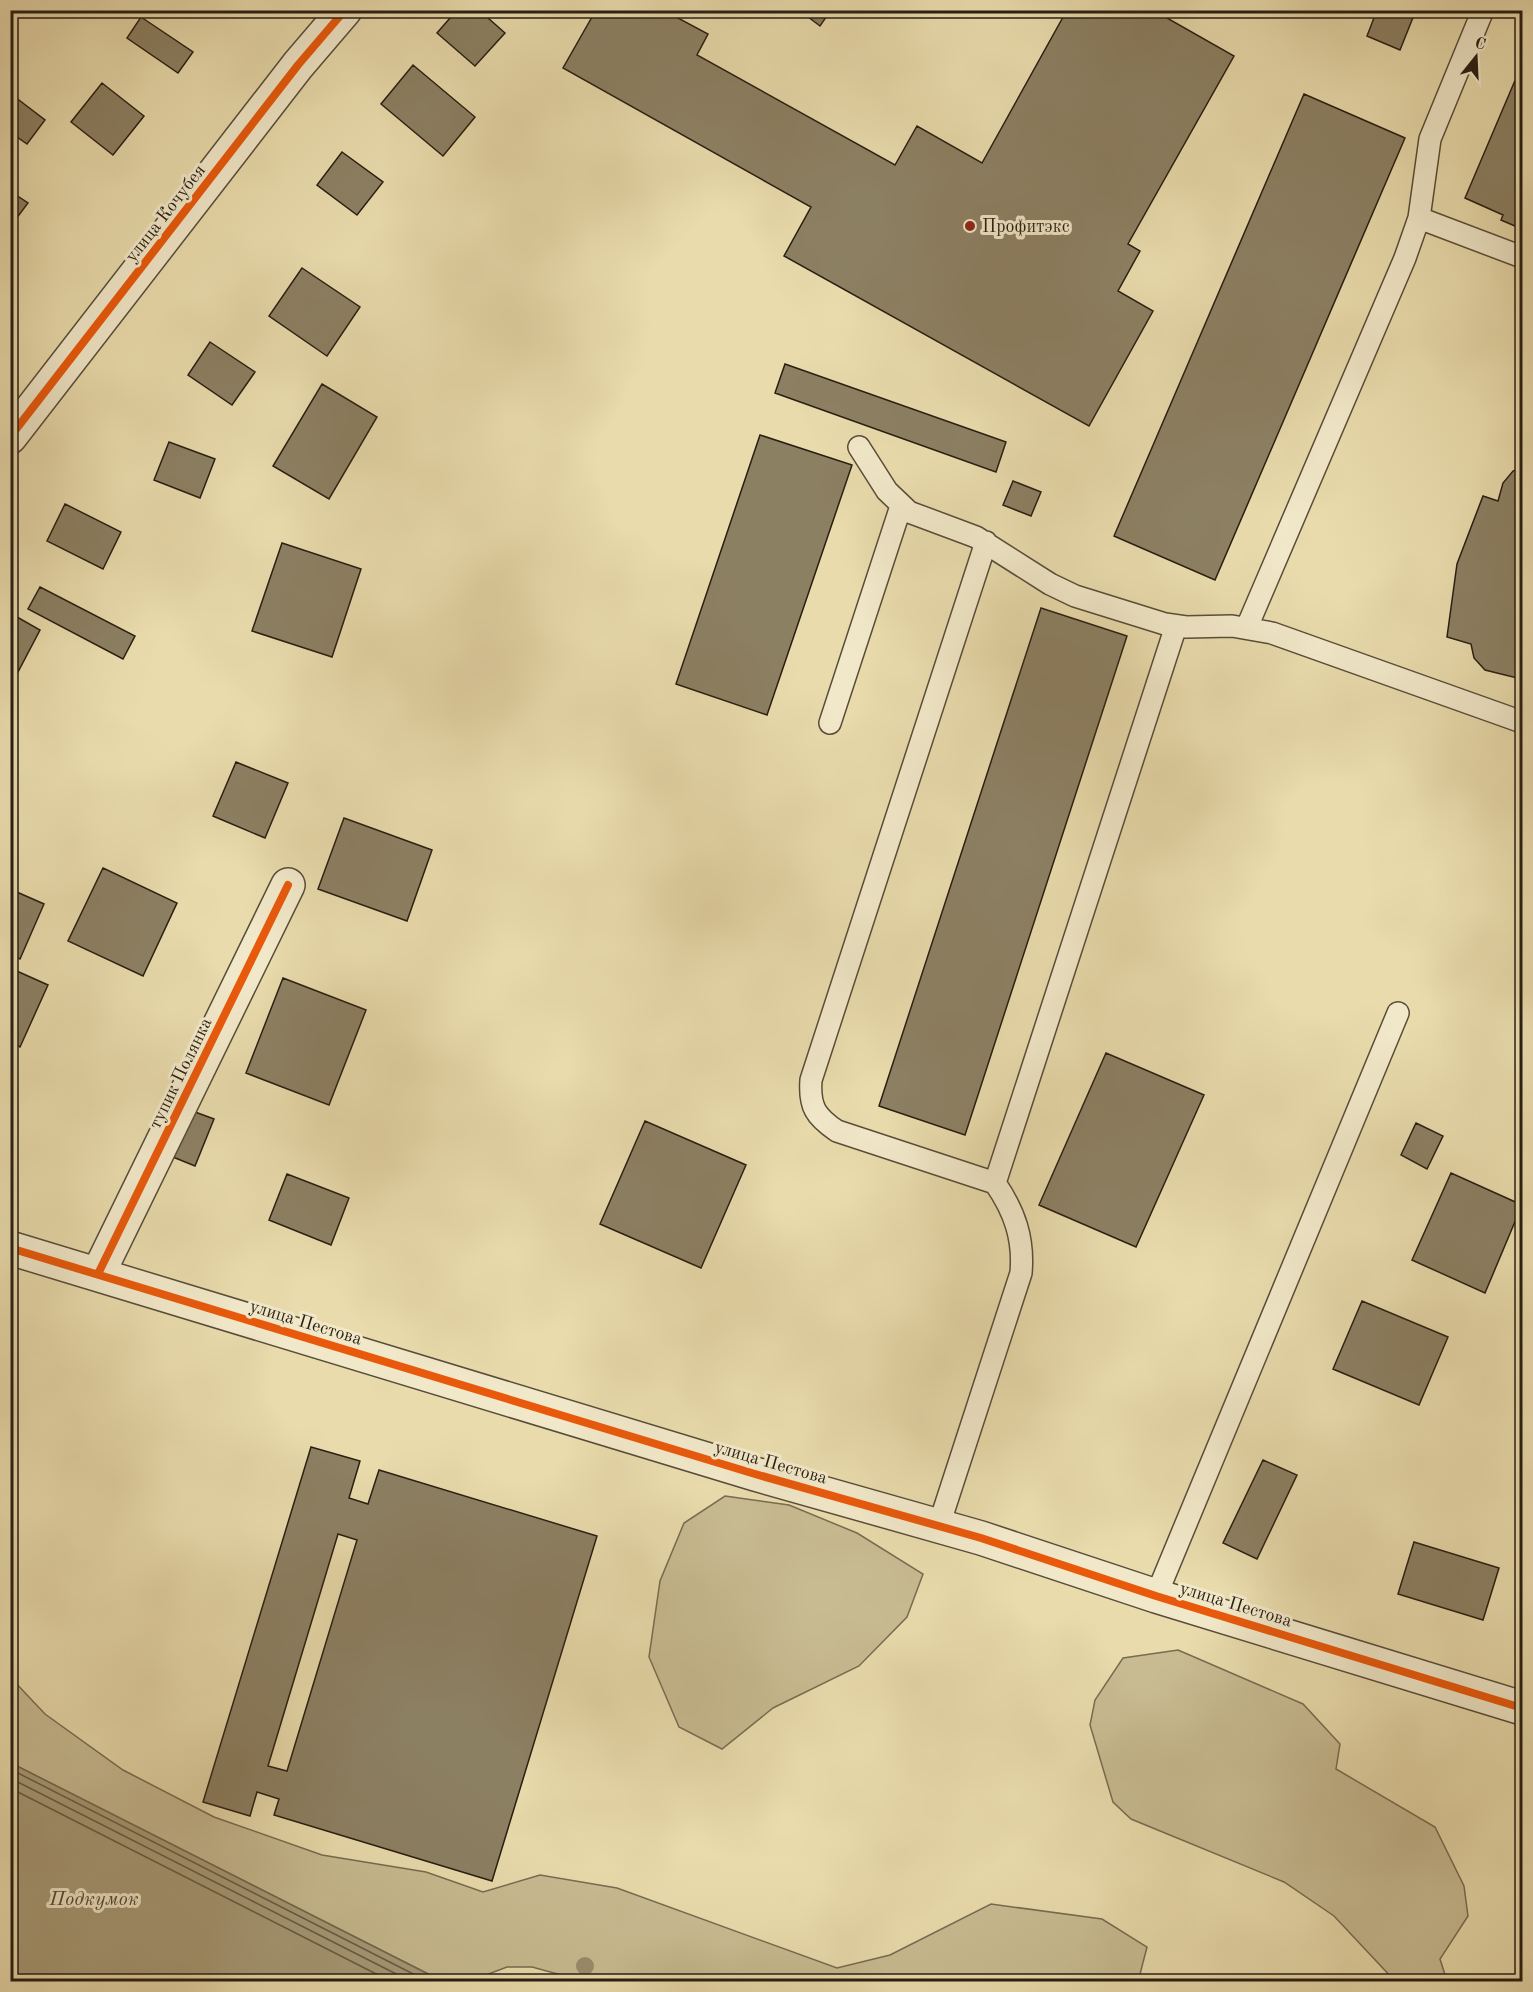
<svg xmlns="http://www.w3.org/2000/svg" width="1533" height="1992" font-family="'Old Standard TT',serif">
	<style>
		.green { fill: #c8bb92; stroke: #786c52; stroke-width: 1.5 }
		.water { fill: #a79b78; stroke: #746950; stroke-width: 1.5 }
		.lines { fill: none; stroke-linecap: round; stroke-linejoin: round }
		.shore { stroke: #685c46; stroke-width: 1.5 }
		.building { fill: #8c8063; stroke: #281e13; stroke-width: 1.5; fill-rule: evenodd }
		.service-casing { stroke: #584d39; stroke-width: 24 }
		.minor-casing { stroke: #584d39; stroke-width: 36 }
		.service { stroke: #f1e8c9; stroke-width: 21 }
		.minor { stroke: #f1e8c9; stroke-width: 33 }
		.cycleway-casing { stroke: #f1e8c9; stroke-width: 11 }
		.cycleway { stroke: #e8590c; stroke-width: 8 }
		.tree { fill: #998d6d }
		.poi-dot { fill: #8f2418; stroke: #f1e8c9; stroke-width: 2 }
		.labels { text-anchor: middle; stroke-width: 6; stroke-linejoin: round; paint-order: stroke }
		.street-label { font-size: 18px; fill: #281e13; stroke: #f1e8c9 }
		.poi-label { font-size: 18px; fill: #281e13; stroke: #f1e8c9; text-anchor: start }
		.water-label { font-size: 20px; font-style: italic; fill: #544a36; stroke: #f1e8c9 }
	</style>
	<rect width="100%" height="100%" fill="#e9dbac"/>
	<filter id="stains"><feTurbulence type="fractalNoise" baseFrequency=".00333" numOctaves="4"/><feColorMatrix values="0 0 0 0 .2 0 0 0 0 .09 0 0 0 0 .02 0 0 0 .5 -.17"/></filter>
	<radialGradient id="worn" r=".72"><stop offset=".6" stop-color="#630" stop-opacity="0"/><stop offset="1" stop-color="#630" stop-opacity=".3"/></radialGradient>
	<path class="green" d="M725,1496L789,1505L857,1533L923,1574L907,1617L859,1666L773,1708L722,1749L679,1727L649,1657L660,1581L684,1523Z
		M1178,1650L1303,1704L1340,1744L1336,1769L1435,1827L1464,1886L1468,1916L1440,1959L1447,1981H1394L1393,1979L1334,1916L1284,1882L1131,1819L1113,1802L1090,1725L1095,1700L1123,1658Z
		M11,1678L45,1714L123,1770L214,1817L322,1855L426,1872L483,1892L540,1875L617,1888L837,1968L890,1955L991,1904L1102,1919L1147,1947L1138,1982H587L532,1967H507L470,1981H442L11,1763Z"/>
	<path class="water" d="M10,1763H11L442,1981H11Z"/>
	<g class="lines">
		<path class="shore" d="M10,1769L429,1982
			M10,1778L412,1982
			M10,1788L392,1982"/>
	</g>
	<path class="building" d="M457,10H479L505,33L475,66L437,33Z
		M596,10H680L676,17L708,34L697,55L895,165L917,126L982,163L1067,10H1153L1234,56L1128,244L1140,251L1118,291L1153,311L1089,426L784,256L811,207L563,68Z
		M799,10H831L820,26Z
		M1377,10H1416L1400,50L1367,36Z
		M141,17L193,52L178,73L127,38Z
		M1522,64V229L1501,220L1503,215L1465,198Z
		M413,65L475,117L443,156L381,104Z
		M102,83L144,116L113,155L71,122Z
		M1304,94L1405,138L1215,580L1114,536Z
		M15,97L45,120L27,144L10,132V103Z
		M342,152L383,182L357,215L317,185Z
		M10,191L28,203L10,227Z
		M302,268L360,307L327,356L269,316Z
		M210,342L255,372L232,405L188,375Z
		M785,364L1006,442L996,472L775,393Z
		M322,384L377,417L329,499L273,466Z
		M760,435L852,465L767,715L676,684Z
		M169,442L215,459L200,498L154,480Z
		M1522,467V675L1517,678L1485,670L1474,658L1471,644L1447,637L1457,564L1483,496L1498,501L1503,483L1513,471Z
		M1013,481L1041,492L1031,516L1003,505Z
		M65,504L121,532L103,569L47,541Z
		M282,543L361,569L332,657L252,631Z
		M40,587L135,636L123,659L28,609Z
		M1041,608L1127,636L965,1135L879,1106Z
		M10,613L40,630L18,672L10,668Z
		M236,762L288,783L265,838L213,816Z
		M344,818L432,850L407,921L318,889Z
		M103,868L177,903L143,976L68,941Z
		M10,889L44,904L20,959L10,954Z
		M10,968L48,985L20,1047L10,1042Z
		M283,978L366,1010L329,1105L246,1073Z
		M1106,1053L1204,1095L1136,1247L1039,1205Z
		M187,1109L214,1119L195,1166L168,1155Z
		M645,1121L746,1165L701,1268L600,1224Z
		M1416,1123L1443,1136L1427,1169L1401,1155Z
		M1451,1173L1522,1205L1485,1293L1412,1260Z
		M287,1174L349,1198L331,1245L269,1220Z
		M1362,1301L1448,1337L1419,1405L1333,1369Z
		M311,1447L360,1461L349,1498L368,1504L379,1470L597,1536L492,1881L274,1815L279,1799L257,1792L250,1816L203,1802ZM338,1534L357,1540L287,1771L268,1766Z
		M1263,1460L1297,1475L1257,1559L1223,1543Z
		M1414,1542L1499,1568L1483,1620L1398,1594Z"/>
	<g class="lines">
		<g class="service-casing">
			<path id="service" d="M1419,218L1522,257
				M859,447L887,491L909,512L976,537L1050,584L1075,596L1165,624L1186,627L1232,626L1272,633L1522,722
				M986,542L811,1080C809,1107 816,1117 837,1131L995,1183L1176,626
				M1247,627L1405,258L1419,218L1430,139L1483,10
				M830,723L901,506
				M939,1525L1021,1273C1024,1239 1015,1212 995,1183
				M1156,1596L1398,1013"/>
		</g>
		<g class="minor-casing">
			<path id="minor" d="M10,437L298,65L345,10
				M10,1248L755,1474L981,1538L1156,1596L1522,1708
				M98,1274L288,885"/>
		</g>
		<use href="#service" class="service"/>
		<use href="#minor" class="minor"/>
		<g class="cycleway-casing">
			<path id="cycleway" d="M10,437L298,65L345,10
				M10,1248L755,1474L981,1538L1156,1596L1522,1708
				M98,1274L288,885"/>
		</g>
		<use href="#cycleway" class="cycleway"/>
	</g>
	<circle class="tree" cx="585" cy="1966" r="9"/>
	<circle class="poi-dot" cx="970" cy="226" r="6"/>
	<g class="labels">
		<g class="street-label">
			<text transform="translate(165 213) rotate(-52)" y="6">улица Кочубея</text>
			<text transform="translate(180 1073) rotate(-64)" y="6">тупик Полянка</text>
			<text transform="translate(306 1322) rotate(17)" y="6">улица Пестова</text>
			<text transform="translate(771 1462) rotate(16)" y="6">улица Пестова</text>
			<text transform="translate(1236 1604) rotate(17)" y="6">улица Пестова</text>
		</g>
		<g class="poi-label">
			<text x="982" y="232">Профитэкс</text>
		</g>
		<g class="water-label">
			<text x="94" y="1905">Подкумок</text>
		</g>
	</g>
	<rect width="1533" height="1992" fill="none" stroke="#e9dbac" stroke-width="36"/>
	<rect x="12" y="12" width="1509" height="1968" fill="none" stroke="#281e13" stroke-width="3"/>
	<rect x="18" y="18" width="1497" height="1956" fill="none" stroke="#281e13" stroke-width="1.5"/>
	<g transform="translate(1476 57) rotate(18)" stroke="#f1e8c9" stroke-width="4.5" paint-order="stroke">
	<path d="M0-4.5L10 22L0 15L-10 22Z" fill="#281e13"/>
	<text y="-9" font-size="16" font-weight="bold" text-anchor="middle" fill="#281e13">С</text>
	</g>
	<rect width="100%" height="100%" filter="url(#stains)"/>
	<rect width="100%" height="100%" fill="url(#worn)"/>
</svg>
